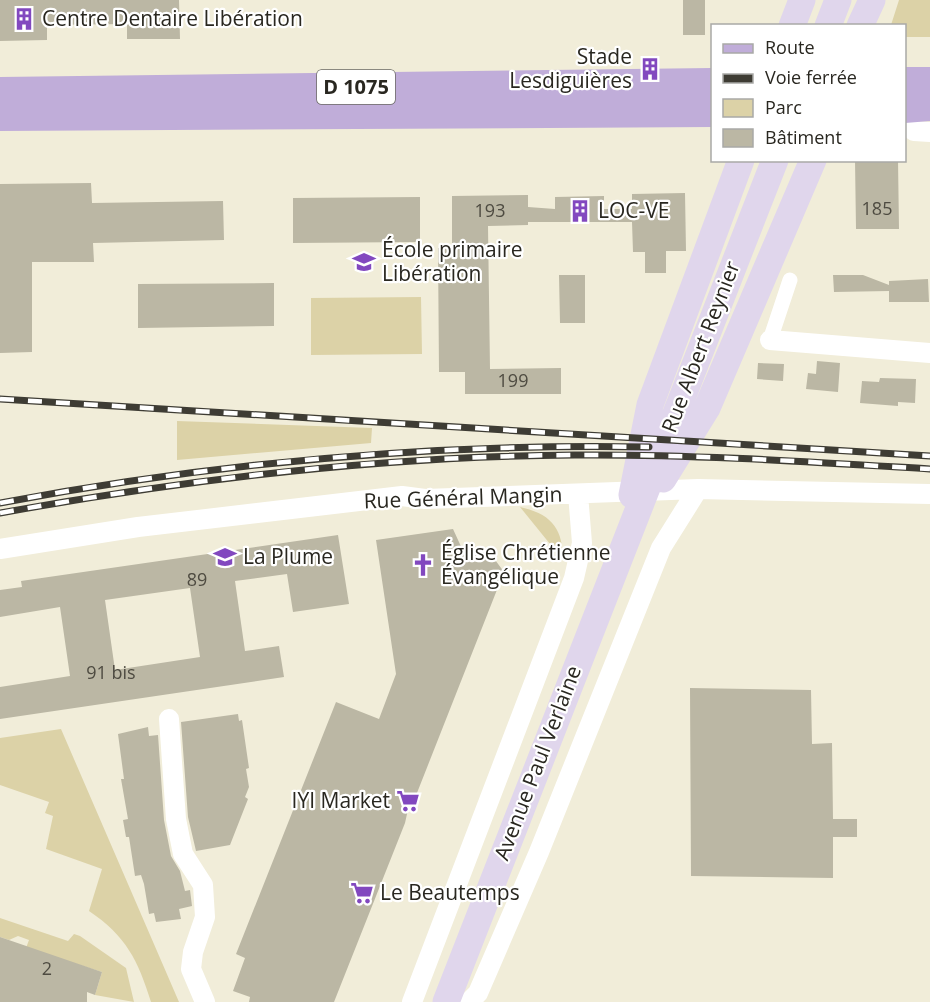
<svg xmlns="http://www.w3.org/2000/svg" width="930" height="1002" font-family="'Open Sans',sans-serif">
	<style>
		.green { fill: #dcd2a7 }
		.building { fill: #bbb7a4; fill-rule: evenodd }
		.lines { fill: none; stroke-linecap: round; stroke-linejoin: round }
		.pedestrian { stroke: #fff; stroke-width: 15 }
		.minor { stroke: #fff; stroke-width: 20 }
		.secondary { stroke: #e0d6ec; stroke-width: 27 }
		.primary { stroke: #c0add9; stroke-width: 30 }
		.rail-casing { stroke: #3e3c34; stroke-width: 7 }
		.rail { stroke: #fff; stroke-width: 4.5; stroke-dasharray: 14; stroke-linecap: butt }
		.labels { text-anchor: middle; stroke-width: 4.5; stroke-linejoin: round; paint-order: stroke }
		.number-label { font-size: 18px; fill: #4e4b41 }
		.shield { fill: #fff; stroke: #696863; stroke-width: 1.5 }
		.shield-label { font-size: 20px; font-weight: bold; fill: #292720 }
		.poi-label { font-size: 21px; fill: #292720; stroke: #fff; text-anchor: start }
		.street-label { font-size: 21px; fill: #292720; stroke: #fff }
	</style>
	<rect width="100%" height="100%" fill="#f1edd9"/>
	<path class="green" d="M899,0H930V37H905L904,26L891,25Z
		M421,297L422,354L311,355V298Z
		M177,421L372,428L371,443L177,460Z
		M520,507C552,514 563,529 563,560Z
		M61,729L179,1002H151C138,960 126,936 89,911L102,869L46,849L53,816L45,813L49,802L0,785V738Z
		M0,918L68,941L74,934L80,936L126,968L134,1002L95,995L102,972L26,948L29,940L18,936L9,940L0,937Z"/>
	<path class="building" d="M0,0H179L180,39H127V24L47,25V40L0,41Z
		M683,0H705V35H683Z
		M855,160H898L899,229H856Z
		M91,183L92,203L223,201L224,240L93,243L94,262H32V352L0,353V184Z
		M685,193L686,251H666V273H645V252H633L632,222H528V225L488,226L490,369L561,368V394H465V372H439L438,248H452V196L528,195V207L555,209V197L604,196V209H632V194Z
		M420,197V242L293,243V198Z
		M559,275H585V323H560Z
		M833,275H863L889,285V281L928,279L929,302H889V291L834,292Z
		M274,283V326L138,328V284Z
		M817,361L840,363L838,392L806,389L808,373L816,374Z
		M758,363L784,364L783,381L757,379Z
		M880,378L916,379L915,403L898,402V406L860,403L862,381L879,382Z
		M453,529L464,553L487,549L504,572L415,798L411,796L405,823L334,1002H249L250,997L233,991L245,958L236,954L336,702L379,719L396,674L376,540Z
		M338,535L349,604L293,612L287,574L235,581L245,651L279,646L284,677L0,719V687L70,676L60,607L0,617V590L22,587L21,581ZM190,588L200,657L115,670L105,600Z
		M690,688L811,690L812,744L832,743L833,819H857V837H833V878L691,876Z
		M238,714L239,721L242,720L249,768L246,769L249,787L245,797L248,799L230,845L196,851L188,817L181,722Z
		M148,727L149,736L158,735L164,820L171,856L180,871L185,891L190,890L192,906L179,909L181,919L156,922L154,913L149,914L144,884L141,875L135,876L129,837H126L123,820L128,819L121,779H124L118,734Z
		M0,937L102,972L95,995L87,992V1002H0Z"/>
	<g class="lines">
		<path class="pedestrian" d="M770,340L790,280"/>
		<path class="minor" d="M904,122L914,131L930,132
			M770,340L930,353
			M0,549L138,527L402,496L425,499L698,489L930,494
			M169,719L176,819L183,854L203,885L205,917L193,952L191,969L205,1002
			M412,1002L574,578L582,543L578,494
			M469,1002L478,993L539,852L661,548L698,489"/>
		<path class="secondary" d="M792,26L802,0
			M828,26L838,0
			M860,26L872,0
			M663,479L707,408L813,160
			M632,495L650,405L741,160
			M446,1002L775,160"/>
		<path class="primary" d="M904,82H930
			M0,92L712,83
			M904,108L930,106
			M0,116L712,112"/>
		<g class="rail-casing">
			<path id="rail" d="M0,399L930,456
				M0,503C214,463 430,443 649,447
				M0,513C189,479 381,456 574,455C692,454 812,462 930,469"/>
		</g>
		<use href="#rail" class="rail"/>
	</g>
	<defs>
		<g id="building-bare" transform="scale(1.8)"><path d="M-4-6H4V6H1V3H-1V6H-4ZM-2.5-4.3h1.7v1.8h-1.7ZM.8-4.3h1.7v1.8H.8ZM-2.5-1h1.7V.8h-1.7ZM.8-1h1.7V.8H.8Z" fill="#8248bf" stroke="#fff" stroke-width="2.5" paint-order="stroke"/></g>
		<g id="school-bare" transform="scale(1.8)"><path d="M0-5L7-2L0 1L-7-2ZM-4 1L0 2.5L4 1V4Q0 6-4 4Z" fill="#8248bf" stroke="#fff" stroke-width="2.5" paint-order="stroke"/></g>
		<g id="church-bare" transform="scale(1.8)"><path d="M-1.2-6h2.4v3.5h3.3v2.4h-3.3V6h-2.4V-.1h-3.3v-2.4h3.3Z" fill="#8248bf" stroke="#fff" stroke-width="2.5" paint-order="stroke"/></g>
		<g id="supermarket-bare" transform="scale(1.8)"><path d="M-6-5.5h2.5l.6 2H6L4.5 2H-2.5L-4.4-4H-6ZM-1.5 3.2a1.3 1.3 0 1 0 .1 0ZM3 3.2a1.3 1.3 0 1 0 .1 0Z" fill="#8248bf" stroke="#fff" stroke-width="2.5" paint-order="stroke"/></g>
	</defs>
	<g fill-rule="evenodd">
		<use href="#building-bare" x="24" y="19"/>
		<use href="#building-bare" x="650" y="69"/>
		<use href="#building-bare" x="580" y="211"/>
		<use href="#school-bare" x="364" y="262"/>
		<use href="#school-bare" x="225" y="557"/>
		<use href="#church-bare" x="423" y="565"/>
		<use href="#supermarket-bare" x="408" y="801"/>
		<use href="#supermarket-bare" x="362" y="893"/>
	</g>
	<g class="labels">
		<g class="number-label">
			<text x="877" y="215">185</text>
			<text x="490" y="217">193</text>
			<text x="513" y="387">199</text>
			<text x="197" y="586">89</text>
			<text x="111" y="679">91 bis</text>
			<text x="47" y="975">2</text>
		</g>
		<rect class="shield" x="317" y="70" width="78" height="34" rx="4.5"/>
		<g class="shield-label">
			<text x="356" y="94">D 1075</text>
		</g>
		<g class="poi-label">
			<text x="42" y="26">Centre Dentaire Libération</text>
			<text x="632" y="64" text-anchor="end">Stade<tspan x="632" dy="24">Lesdiguières</tspan></text>
			<text x="598" y="218">LOC-VE</text>
			<text x="382" y="257">École primaire<tspan x="382" dy="24">Libération</tspan></text>
			<text x="441" y="560">Église Chrétienne<tspan x="441" dy="24">Évangélique</tspan></text>
			<text x="243" y="564">La Plume</text>
			<text x="390" y="808" text-anchor="end">IYI Market</text>
			<text x="380" y="900">Le Beautemps</text>
		</g>
		<g class="street-label">
			<text transform="translate(701 347) rotate(-69)" y="7">Rue Albert Reynier</text>
			<text transform="translate(463 498) rotate(-2)" y="7">Rue Général Mangin</text>
			<text transform="translate(538 763) rotate(-69)" y="7">Avenue Paul Verlaine</text>
		</g>
	</g>
	<rect x="711" y="24" width="195" height="138" fill="#ffffff" stroke="#a9a9a6" stroke-width="1.5"/>
	<rect x="723" y="44" width="30" height="9" fill="#c0add9" stroke="#a9a9a6" stroke-width="1.5"/>
	<text x="765" y="54" font-size="18" fill="#292720">Route</text>
	<rect x="723" y="74" width="30" height="9" fill="#3e3c34" stroke="#a9a9a6" stroke-width="1.5"/>
	<text x="765" y="84" font-size="18" fill="#292720">Voie ferrée</text>
	<rect x="723" y="99" width="30" height="18" fill="#dcd2a7" stroke="#a9a9a6" stroke-width="1.5"/>
	<text x="765" y="114" font-size="18" fill="#292720">Parc</text>
	<rect x="723" y="129" width="30" height="18" fill="#bbb7a4" stroke="#a9a9a6" stroke-width="1.5"/>
	<text x="765" y="144" font-size="18" fill="#292720">Bâtiment</text>
</svg>
